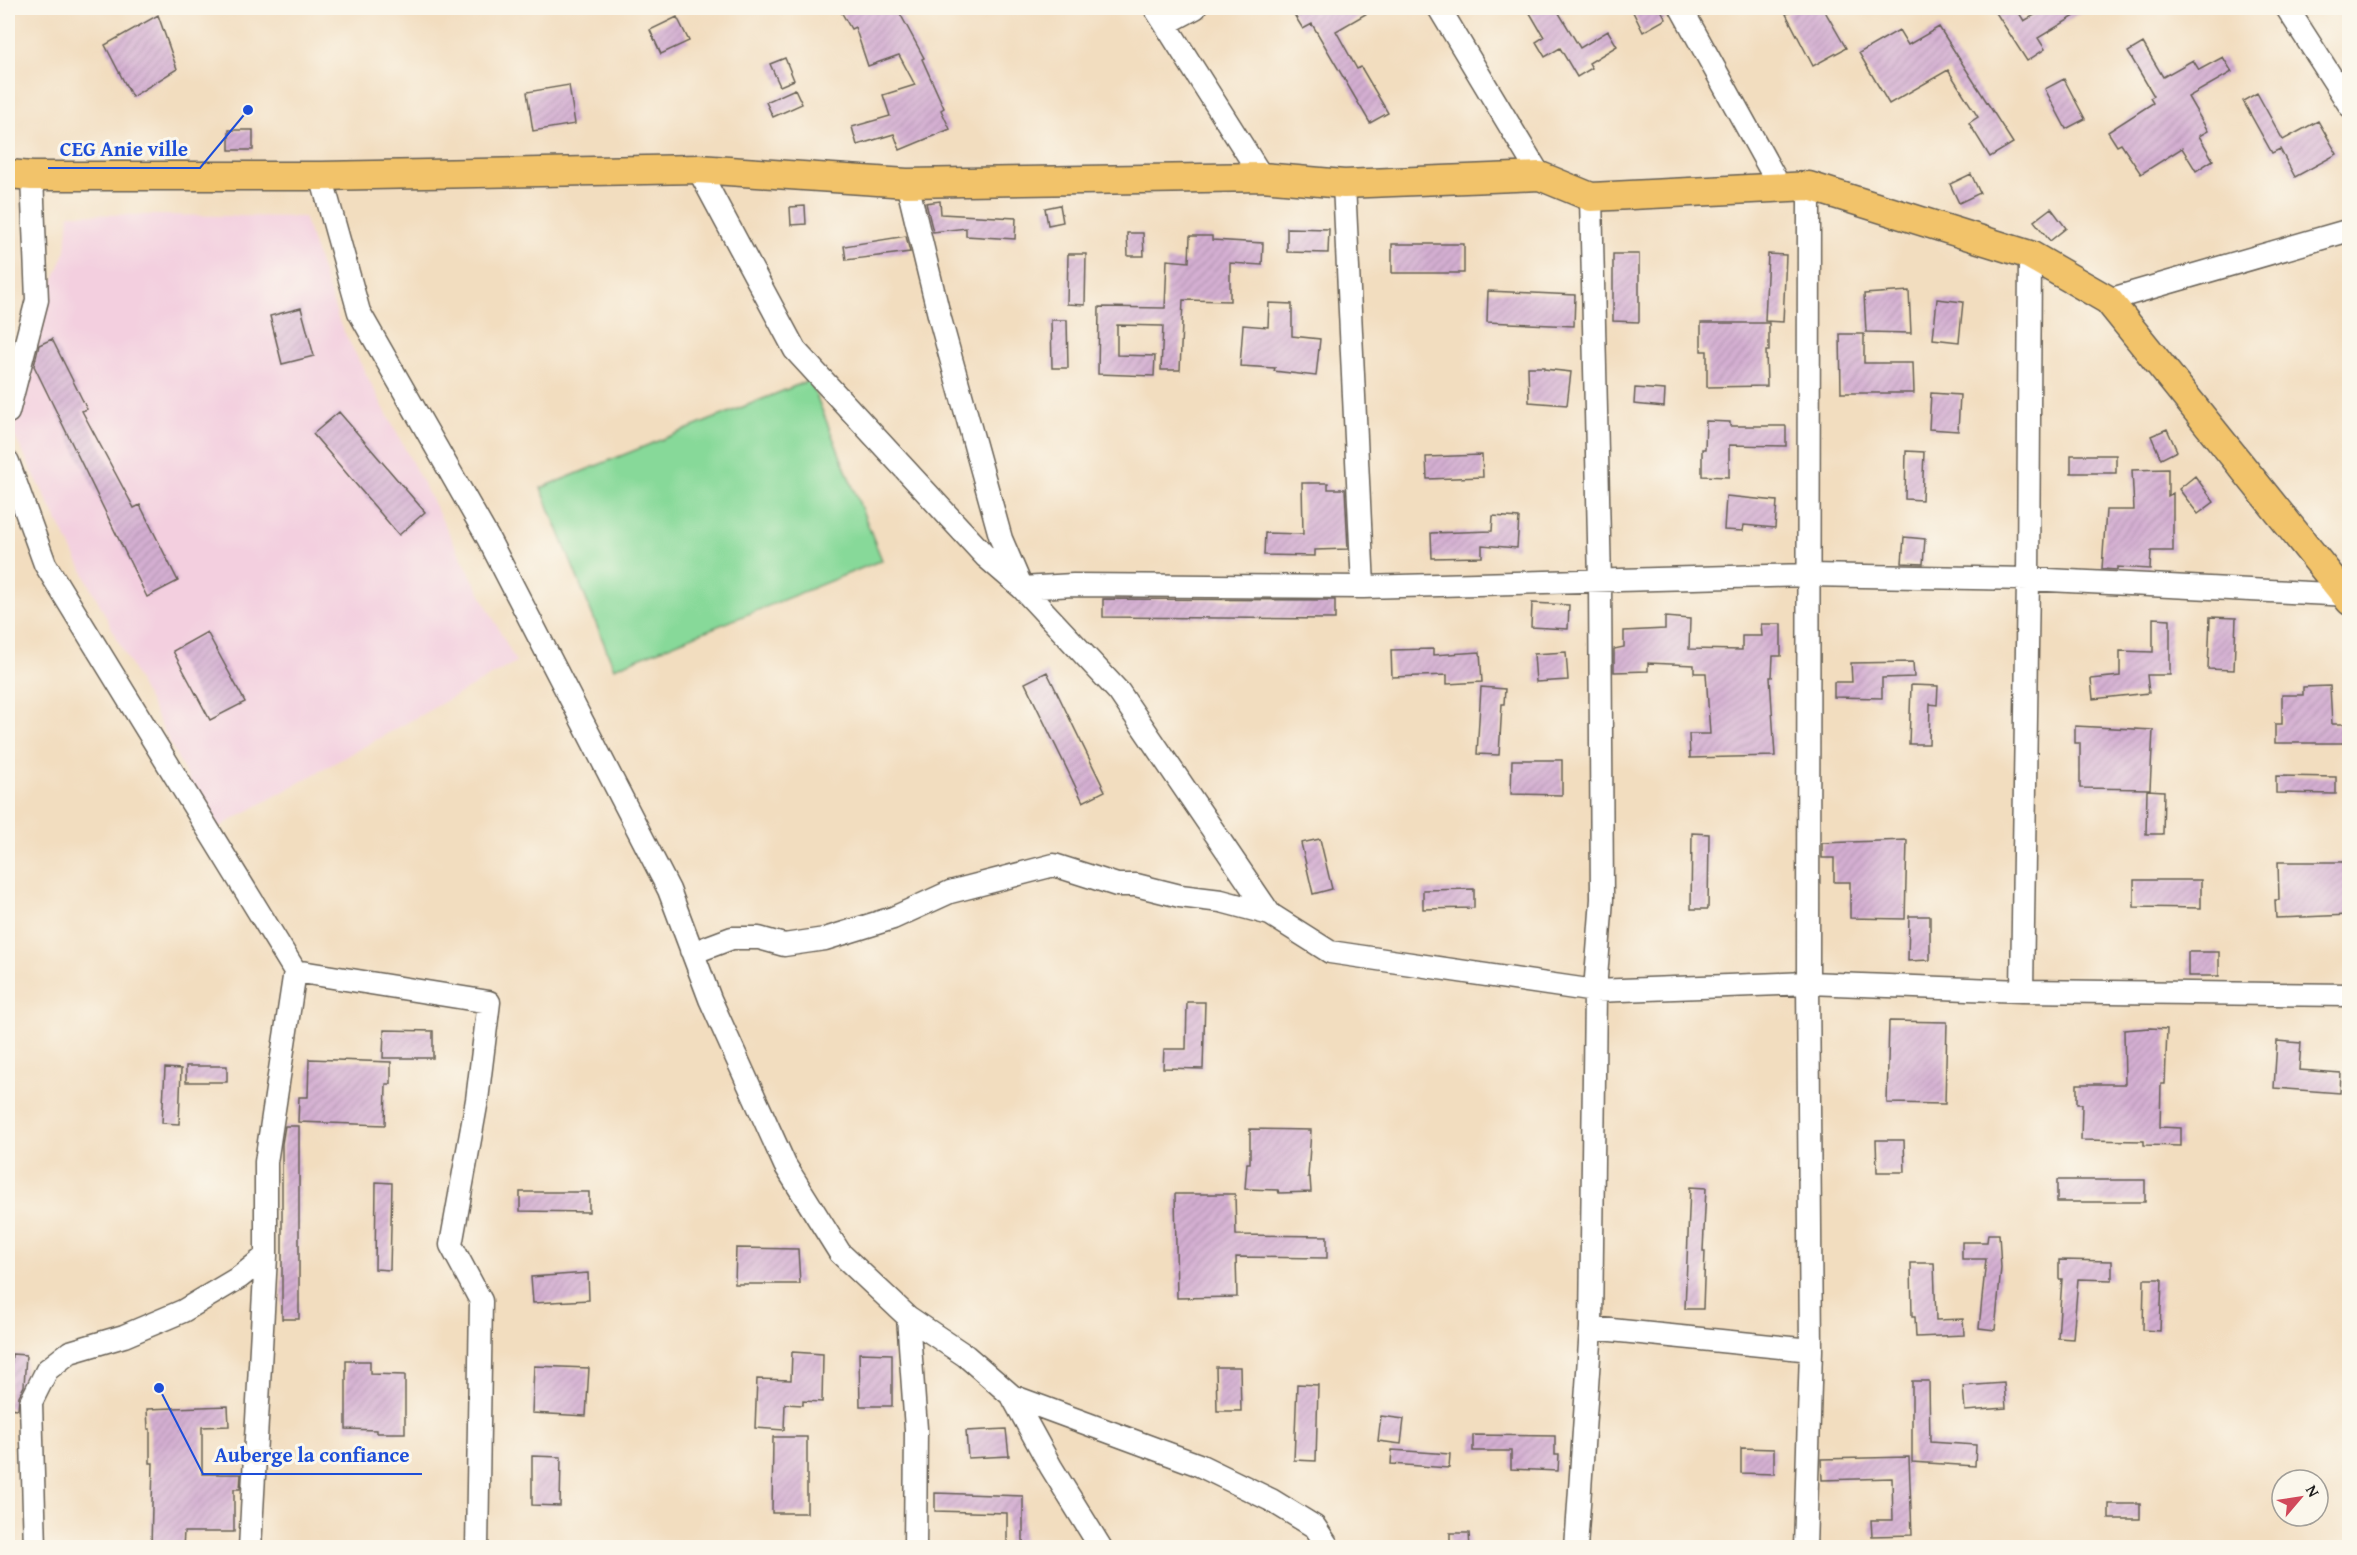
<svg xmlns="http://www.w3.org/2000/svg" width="2357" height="1555" font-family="'Gentium Book Plus',serif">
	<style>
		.built { fill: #f3cfdf }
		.green { fill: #87d999; stroke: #527a5a; stroke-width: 1.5 }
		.building { fill: url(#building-hatch) }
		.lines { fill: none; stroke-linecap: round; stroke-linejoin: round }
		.minor-casing { stroke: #676055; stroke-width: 25 }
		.major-casing { stroke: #676055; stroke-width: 31 }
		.minor { stroke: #fff; stroke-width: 22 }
		.major { stroke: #f2c36a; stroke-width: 28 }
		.leader { fill: none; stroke: #1d4ed8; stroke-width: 2 }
		.callout-dot { fill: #1d4ed8; stroke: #fbf7ec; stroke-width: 2 }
		.callout-label { font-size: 21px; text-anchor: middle; font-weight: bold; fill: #1d4ed8; stroke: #fbf7ec; stroke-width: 6; stroke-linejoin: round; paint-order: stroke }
	</style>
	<defs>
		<pattern id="building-hatch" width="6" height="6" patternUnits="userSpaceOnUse" patternTransform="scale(1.5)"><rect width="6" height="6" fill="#d4afd2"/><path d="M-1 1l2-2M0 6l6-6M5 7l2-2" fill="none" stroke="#b596b4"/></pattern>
	</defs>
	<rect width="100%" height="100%" fill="#fbf7ec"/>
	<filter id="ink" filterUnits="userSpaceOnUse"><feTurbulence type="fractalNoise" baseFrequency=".0167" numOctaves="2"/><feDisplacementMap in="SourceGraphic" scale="12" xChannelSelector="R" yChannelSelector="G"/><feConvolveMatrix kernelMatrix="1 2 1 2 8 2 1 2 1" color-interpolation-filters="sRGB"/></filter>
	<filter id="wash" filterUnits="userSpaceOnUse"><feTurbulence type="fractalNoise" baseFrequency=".008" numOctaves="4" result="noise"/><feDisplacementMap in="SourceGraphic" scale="24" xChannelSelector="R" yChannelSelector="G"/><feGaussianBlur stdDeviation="1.35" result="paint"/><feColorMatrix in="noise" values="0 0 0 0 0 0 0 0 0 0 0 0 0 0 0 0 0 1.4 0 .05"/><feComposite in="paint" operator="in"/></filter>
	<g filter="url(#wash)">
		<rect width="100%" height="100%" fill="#f2ddbf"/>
		<path class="built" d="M69,214L304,217L340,324L516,662L214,830L14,435L26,347L66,250Z"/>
		<path class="green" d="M810,380L882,560L614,668L541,488Z"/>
		<g id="blocks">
			<path class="building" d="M839,8H897L924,58L922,59L944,108L941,110L950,129L900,150L894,134L857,145L852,127L890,116L883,95L915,85L899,55L868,66L855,27L851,29Z
				M1290,8H1376L1336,31L1357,69L1361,67L1388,113L1370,123L1312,24L1303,29Z
				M1527,8H1556L1580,48L1608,31L1617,46L1589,63L1592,68L1577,77L1560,48L1545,57L1536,42L1544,37Z
				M1631,8H1660L1666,19L1643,32Z
				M1799,8H1823L1846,48L1813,66L1786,14Z
				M1993,8H2016L2024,21L2047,8H2088L2038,38L2045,49L2027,61Z
				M158,15L177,69L132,97L105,45Z
				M677,17L689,41L661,54L650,30Z
				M1939,27L2013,143L1990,157L1969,123L1978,117L1948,70L1889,104L1859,53L1899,30L1908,45Z
				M2143,43L2163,77L2193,60L2199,70L2223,57L2232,72L2188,97L2208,131L2199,136L2213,160L2196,171L2182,148L2141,174L2121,144L2117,146L2108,132L2153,103L2150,98L2154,96L2128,52Z
				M785,58L794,80L780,86L770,64Z
				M2064,79L2085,119L2066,129L2045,89Z
				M569,85L575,124L533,131L527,92Z
				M795,89L802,104L773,117L766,102Z
				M2257,93L2283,140L2318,121L2337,154L2295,177L2280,149L2272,153L2243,101Z
				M229,130H253V150H229Z
				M1971,174L1980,193L1959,203L1950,184Z
				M940,201L941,214L1016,218L1015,239L966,236V228L933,232L926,203Z
				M1060,205L1063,222L1048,225L1045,208Z
				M805,206L806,224L791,225L790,207Z
				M2051,208L2066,228L2050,241L2034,221Z
				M1287,228L1329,229L1328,253L1287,252Z
				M1127,233H1143L1144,256H1128Z
				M906,236L910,252L846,260L844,246Z
				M1190,236H1212V240L1263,243L1262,265L1230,263V301L1183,300L1180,370H1161L1163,326L1117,325V355L1155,356L1154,376L1098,374L1099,307L1165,308L1167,260L1189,262Z
				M1392,244H1464V273H1392Z
				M1068,254H1086L1085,305L1067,304Z
				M1613,254H1639V322L1613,321Z
				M1768,254L1786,255L1783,322L1765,321Z
				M1488,291L1575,295L1574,326L1487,322Z
				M1909,291L1911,333L1866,332L1864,294Z
				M1937,299L1963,302L1959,342L1933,339Z
				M1269,303L1292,304V336L1320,339L1316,376L1274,371L1275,368L1240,366L1243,325L1268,327Z
				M301,308L314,356L282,364L270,316Z
				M1051,320H1067L1068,368H1052Z
				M1701,323H1769V351H1766L1767,386L1707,387V351H1701Z
				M1840,334H1864V363H1913L1914,393H1841Z
				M52,339L87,409L82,411L134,508L140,505L178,581L147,597L34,366L39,345Z
				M1528,367H1544V369L1571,372L1567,405L1529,402Z
				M1635,388L1665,390L1664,407L1634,404Z
				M1931,393L1960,395L1958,431L1929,429Z
				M339,412L425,512L399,535L313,434Z
				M1706,421L1730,422V426H1786V446L1729,445V477L1702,476V449H1705Z
				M2167,429L2177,451L2161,459L2151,436Z
				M1906,451L1924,452L1922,500L1905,499Z
				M1482,455L1483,477L1427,479L1426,457Z
				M2071,455H2116V473H2071Z
				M2168,469V496L2173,493V551H2151L2150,569L2117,567V570L2102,569L2106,510H2134L2132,470Z
				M2195,476L2214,502L2198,514L2179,489Z
				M1302,483H1328V489H1345L1348,549L1315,550V556L1264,555L1265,533L1303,534Z
				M1726,496L1777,501L1775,528L1744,525L1743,531L1724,530Z
				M1493,516L1519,518L1517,548L1482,545V557L1432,558L1431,533L1492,531Z
				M1904,537L1925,539L1923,564L1902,563Z
				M1103,599L1335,600V619L1103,617Z
				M1532,603L1569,605L1568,629L1531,627Z
				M1665,617L1690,619L1689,649L1742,650V636H1762L1761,624H1781V656H1773L1772,677H1770L1775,756L1690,758L1689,734H1710L1706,673H1694V665L1648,663V671L1614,672V649L1624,647V631L1665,629Z
				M2210,617L2236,618L2234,670L2208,669Z
				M2153,618L2170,619V675H2147L2149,693L2093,699L2091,679L2120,676V651L2153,652Z
				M207,632L245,702L210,720L173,651Z
				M1433,649V655L1480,652L1482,682L1447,684V675L1392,677L1391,650Z
				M1566,652L1568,680L1536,682L1534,654Z
				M1913,662L1914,677L1882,678V698L1834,697V682H1852L1851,663Z
				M1047,672L1105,791L1083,802L1025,683Z
				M1911,685L1938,686L1937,705L1930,704L1929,744H1909Z
				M2330,686L2332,724H2349V743H2275V724H2282V695H2303V687Z
				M1481,687L1505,689L1504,704H1502L1499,755L1477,754Z
				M2075,726L2153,730L2150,789L2080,788V743H2075Z
				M1512,760H1562V795L1511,794Z
				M2276,776L2336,777V794L2276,793Z
				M2147,790L2164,791L2163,834H2146Z
				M1692,833L1709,834L1708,909H1691Z
				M1320,839L1332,889L1313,894L1301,843Z
				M1907,840L1905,919L1850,918V882H1834V858H1822V843Z
				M2278,862H2349V915L2276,918L2275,900H2279Z
				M2134,880H2201V908L2134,907Z
				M1474,889V908L1423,909V890Z
				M1909,916H1930V960L1908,961Z
				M2188,952H2219V976H2188Z
				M1187,1002H1205L1203,1069L1163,1068L1164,1049H1186Z
				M1889,1021L1947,1022L1945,1104L1887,1103Z
				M2150,1028L2167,1029L2165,1084H2161L2160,1127L2181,1128V1146L2144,1145V1141L2081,1140L2082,1104H2077V1084H2125L2124,1030Z
				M384,1030L433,1031V1058H383Z
				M2277,1041L2301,1043L2299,1070L2341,1073L2340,1093L2274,1088Z
				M309,1059L391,1062V1084H386L385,1125L298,1122L299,1097H308Z
				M186,1066H227V1082H186Z
				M165,1068L181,1069L179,1124L162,1123Z
				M285,1126H299V1319H282V1144Z
				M1250,1129L1311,1130L1308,1177H1310L1311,1192L1279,1193L1278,1190L1245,1189L1247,1163H1250Z
				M1876,1140H1904L1905,1172H1877Z
				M2057,1180H2145V1202H2057Z
				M376,1182L392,1183L390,1270L375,1269Z
				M1690,1187L1706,1188L1703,1251H1705L1703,1309H1685Z
				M520,1192H589V1212L520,1211Z
				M1175,1194H1235L1236,1235L1327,1236V1258L1236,1257L1237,1297L1177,1298Z
				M1988,1234H1999L2001,1268L1995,1330L1979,1328L1986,1259H1962V1242H1987Z
				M736,1248L798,1249L800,1284H735Z
				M2059,1260L2112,1261V1280L2078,1279L2073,1339L2058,1338L2062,1279H2059Z
				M1911,1263H1934L1936,1320L1963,1319L1964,1335L1916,1337L1915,1317H1912Z
				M588,1273L589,1300L533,1303L531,1277Z
				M2144,1279H2162L2160,1331L2143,1330Z
				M792,1352L823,1354L822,1402L803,1401V1405L785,1404L784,1430L755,1428L757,1379L791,1380Z
				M859,1353L892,1354V1406H860Z
				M12,1354L26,1355L24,1386L19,1396L18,1409L8,1408Z
				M346,1361H370V1374L405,1375V1433H377V1430L346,1429Z
				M534,1366L589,1368L586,1416L532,1413Z
				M1216,1367H1240L1241,1411H1217Z
				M1912,1381H1929L1930,1442L1976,1445L1975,1466L1912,1462Z
				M2004,1383L2006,1408L1965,1411L1963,1386Z
				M1297,1384L1318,1385L1316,1461L1294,1460Z
				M228,1406L229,1426L202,1427V1474H241L240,1489H234V1532H184L183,1548H151L153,1463H150V1429H148L147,1409Z
				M1381,1416L1404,1419L1401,1444L1378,1441Z
				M1006,1429L1009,1456L968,1458L966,1431Z
				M1473,1435L1555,1436V1455H1559L1558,1471L1511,1469V1451H1473Z
				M773,1437H807V1513H772Z
				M1741,1448L1774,1449V1474L1741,1473Z
				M1392,1450L1450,1454L1449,1468L1391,1464Z
				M532,1456L561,1457L560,1506L532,1505Z
				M1909,1457L1912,1535L1872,1536L1871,1520H1893L1892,1478L1822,1480L1821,1459Z
				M935,1493L1023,1496V1548H1007V1513L935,1511Z
				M2109,1504H2140V1519H2109Z
				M1450,1533H1469L1470,1548H1450Z"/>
		</g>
	</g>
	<g filter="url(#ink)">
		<use href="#blocks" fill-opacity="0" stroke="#676055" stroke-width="1.5"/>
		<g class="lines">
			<g class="minor-casing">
				<path id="minor" d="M1155,8L1262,177
					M1439,8L1540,176
					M1681,8L1780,187
					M2287,8L2350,106
					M1165,24L1195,8
					M698,169L795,350L986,557L1022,588L1119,692L1270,914
					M321,176L359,312L488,538L669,890L710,999L785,1165L840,1253L908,1317L966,1356L1012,1396L1051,1467L1101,1548
					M907,183L940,319L1001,539L1022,588L1073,585L1363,587
					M1344,184L1363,587L1808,575L2028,579L2350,595
					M2108,300L2350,230
					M8,412L37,300L32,176
					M8,462L45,564L295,971L489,1002L477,1100L451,1245L481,1301L477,1548
					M691,950H700L732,938H759L784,945L825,939L893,918L950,892L1054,865L1117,885H1136L1180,896L1221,901L1270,914L1330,952L1595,991L1808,983L2022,991L2350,995
					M2022,991L2028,579L2030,255
					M908,1317L916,1429L915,1548
					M1591,1328L1811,1350
					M1012,1396L1199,1465L1271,1500L1315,1527L1329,1548
					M35,1548L31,1402L47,1370L70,1352L124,1336L183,1311L240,1277L266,1256
					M250,1548L266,1256V1162L295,971
					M1576,1548L1591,1328L1595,991L1602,899L1600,582L1591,197
					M1805,1548L1811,1350L1808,983L1809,186"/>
			</g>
			<g class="major-casing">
				<path id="major" d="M8,174L32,176H321L698,169L907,183L1262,177L1344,184L1540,176L1591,197L1809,186L2030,255L2108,300L2350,601"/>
			</g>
			<use href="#minor" class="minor"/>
			<use href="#major" class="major"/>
		</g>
	</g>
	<path class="leader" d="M248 110L200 168H48M159 1388L203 1474H422"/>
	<g class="callout-dot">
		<circle cx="248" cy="110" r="6"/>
		<circle cx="159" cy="1388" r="6"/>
	</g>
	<g class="callout-label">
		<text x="124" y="156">CEG Anie ville</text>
		<text x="312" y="1462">Auberge la confiance</text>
	</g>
	<rect width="2357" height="1555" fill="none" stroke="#fbf7ec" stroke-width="30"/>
	<g transform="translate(2300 1498) rotate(61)"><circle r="28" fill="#fbf7ec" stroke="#a29f99" stroke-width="1.5"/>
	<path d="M0-4.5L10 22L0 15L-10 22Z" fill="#d1495b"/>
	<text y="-9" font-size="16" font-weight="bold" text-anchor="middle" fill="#1c1c1c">N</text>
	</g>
</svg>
